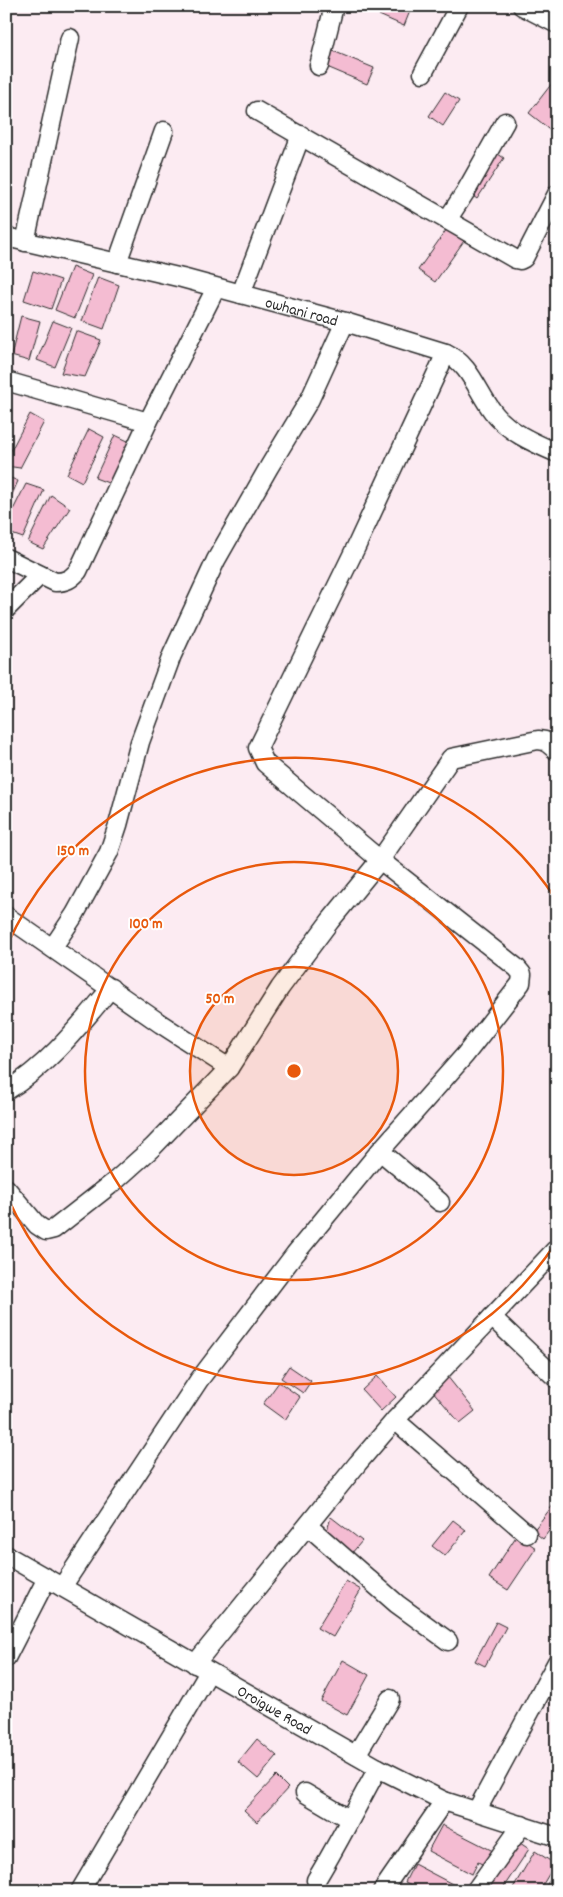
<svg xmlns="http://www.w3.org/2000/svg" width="563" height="1897" font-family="Dekko,sans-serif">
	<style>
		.building { fill: #f4bcd2; stroke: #2b2b2b }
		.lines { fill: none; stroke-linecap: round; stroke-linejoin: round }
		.minor-casing { stroke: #2b2b2b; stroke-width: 21 }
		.minor { stroke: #fff; stroke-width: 18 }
		.ring { fill: none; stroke: #e8590c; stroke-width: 2.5 }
		.labels { text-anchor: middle; stroke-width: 4; stroke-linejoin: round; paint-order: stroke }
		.street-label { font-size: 16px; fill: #2b2b2b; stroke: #fff }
		.centre { fill: #e8590c; stroke: #fff; stroke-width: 2.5 }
		.ring-label { font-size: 15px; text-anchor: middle; font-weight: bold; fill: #e8590c; stroke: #fff; stroke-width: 4; stroke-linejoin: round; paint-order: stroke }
	</style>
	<rect width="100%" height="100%" fill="#fcebf2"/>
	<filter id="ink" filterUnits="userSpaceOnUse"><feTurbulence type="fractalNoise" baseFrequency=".02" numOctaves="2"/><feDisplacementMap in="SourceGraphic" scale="10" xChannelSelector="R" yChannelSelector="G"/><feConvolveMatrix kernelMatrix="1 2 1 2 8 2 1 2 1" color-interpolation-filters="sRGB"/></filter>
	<g filter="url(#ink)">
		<path class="building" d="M383,6H412L404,26L379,15Z
			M333,51L374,68L367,84L327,67Z
			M553,82L557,86V135L529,113Z
			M445,92L459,101L443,126L429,116Z
			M492,150L504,158L477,199L466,191Z
			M449,226L466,238L435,282L418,270Z
			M72,267L92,275L75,318L55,310Z
			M33,271L61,280L51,309L24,300Z
			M98,277L119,285L104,329L82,321Z
			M21,316L40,321L29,361L11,356Z
			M53,321L71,328L55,367L37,360Z
			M76,331L101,340L85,377L61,373Z
			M30,414L44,422L20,468L6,466V460Z
			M89,429L104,437L82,482L67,474Z
			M115,435L130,442L111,484L95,478Z
			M6,476L18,481L6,508Z
			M26,484L44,490L23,538L6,532V524Z
			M51,495L70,508L43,549L28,542Z
			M289,1366L311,1381L303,1393L281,1378Z
			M377,1376L396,1397L381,1411L362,1390Z
			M447,1376L475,1411L460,1423L431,1389Z
			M279,1382L300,1397L285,1420L263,1404Z
			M557,1500V1520L543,1539L533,1531Z
			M331,1517L362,1541L351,1554L326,1534Z
			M453,1520L466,1530L445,1556L432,1546Z
			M517,1535L536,1548L508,1590L489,1578Z
			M346,1581L361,1590L333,1637L317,1628Z
			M496,1622L506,1627L485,1666L475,1661Z
			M343,1660L369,1675L347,1715L321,1701Z
			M257,1739L277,1756L258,1779L238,1762Z
			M276,1776L288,1788L257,1822L244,1810Z
			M442,1825L493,1851L486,1866L478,1862L472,1874L428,1851Z
			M517,1841L529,1849L501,1891H484Z
			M535,1851L555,1864L539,1891H511Z
			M414,1864L456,1886L453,1891H424L405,1882Z
			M557,1868V1891H543Z"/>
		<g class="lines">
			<g class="minor-casing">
				<g id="minor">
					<path d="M522,6L557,24"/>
					<path d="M319,66L334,6"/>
					<path d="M423,73L459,6"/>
					<path d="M257,111L515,259L520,260L524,258L557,194"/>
					<path d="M447,220L466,191L505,122"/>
					<path id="s1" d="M6,237L182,278L345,322L446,353C470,364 477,391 493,412C508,432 534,443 557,453"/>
					<path d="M25,242L70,38"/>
					<path d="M117,263L164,131"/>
					<path d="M241,294L301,135"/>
					<path d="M6,381L148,422"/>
					<path d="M6,558L55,582C66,582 71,579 78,571L148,422L216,288"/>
					<path d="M6,609L40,575"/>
					<path d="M6,916L161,1024L229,1068"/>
					<path d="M53,947L75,914L109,852L118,825L140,742L172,655L216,560L269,467L310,399L345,322"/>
					<path d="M6,1091C49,1065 79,1026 111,988"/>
					<path d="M380,1151L440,1202"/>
					<path d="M6,1188L37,1225L46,1231L54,1229L114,1182L153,1147L229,1068L280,988L330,921L380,860L451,758L538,740L545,741L557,751"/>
					<path d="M492,1317L557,1379"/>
					<path d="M395,1420L527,1534"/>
					<path d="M308,1526L397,1604L448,1641"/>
					<path id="s2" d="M6,1555L378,1768L444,1801L557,1837"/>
					<path d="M62,1587L199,1380L295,1254L380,1151L465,1055L521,983L522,974L517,968L380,860L265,763L258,748L356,547L446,353"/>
					<path d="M6,1658L47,1578"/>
					<path d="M195,1664L358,1463L395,1420L557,1248"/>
					<path d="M356,1755L390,1699"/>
					<path d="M305,1793L349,1819"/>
					<path d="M477,1810L557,1662"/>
					<path d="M316,1880C338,1844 357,1806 378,1768"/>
					<path d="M80,1891L209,1672"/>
					<path d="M382,1891L444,1801"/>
					<path d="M475,1891L522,1825"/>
				</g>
			</g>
			<use href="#minor" class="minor"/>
		</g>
	</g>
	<circle cx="294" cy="1071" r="104" fill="#e8590c" fill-opacity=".12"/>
	<g class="ring">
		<circle cx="294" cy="1071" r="104"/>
		<circle cx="294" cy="1071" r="209"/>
		<path d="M557 1241A313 313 0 0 1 7 1196M7 946A313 313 0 0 1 557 901"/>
	</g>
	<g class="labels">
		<g class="street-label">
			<text dy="6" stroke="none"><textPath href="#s1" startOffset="305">owhani road</textPath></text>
			<text dy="6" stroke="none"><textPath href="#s2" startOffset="310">Oroigwe Road</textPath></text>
		</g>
	</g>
	<circle cx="294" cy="1071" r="8" class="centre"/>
	<g class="ring-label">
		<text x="73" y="855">150 m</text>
		<text x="146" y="928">100 m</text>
		<text x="220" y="1003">50 m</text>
	</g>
	<rect width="563" height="1897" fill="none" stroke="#fff" stroke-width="25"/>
	<rect x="12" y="12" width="538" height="1872" fill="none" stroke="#2b2b2b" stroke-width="2" filter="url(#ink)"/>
</svg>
